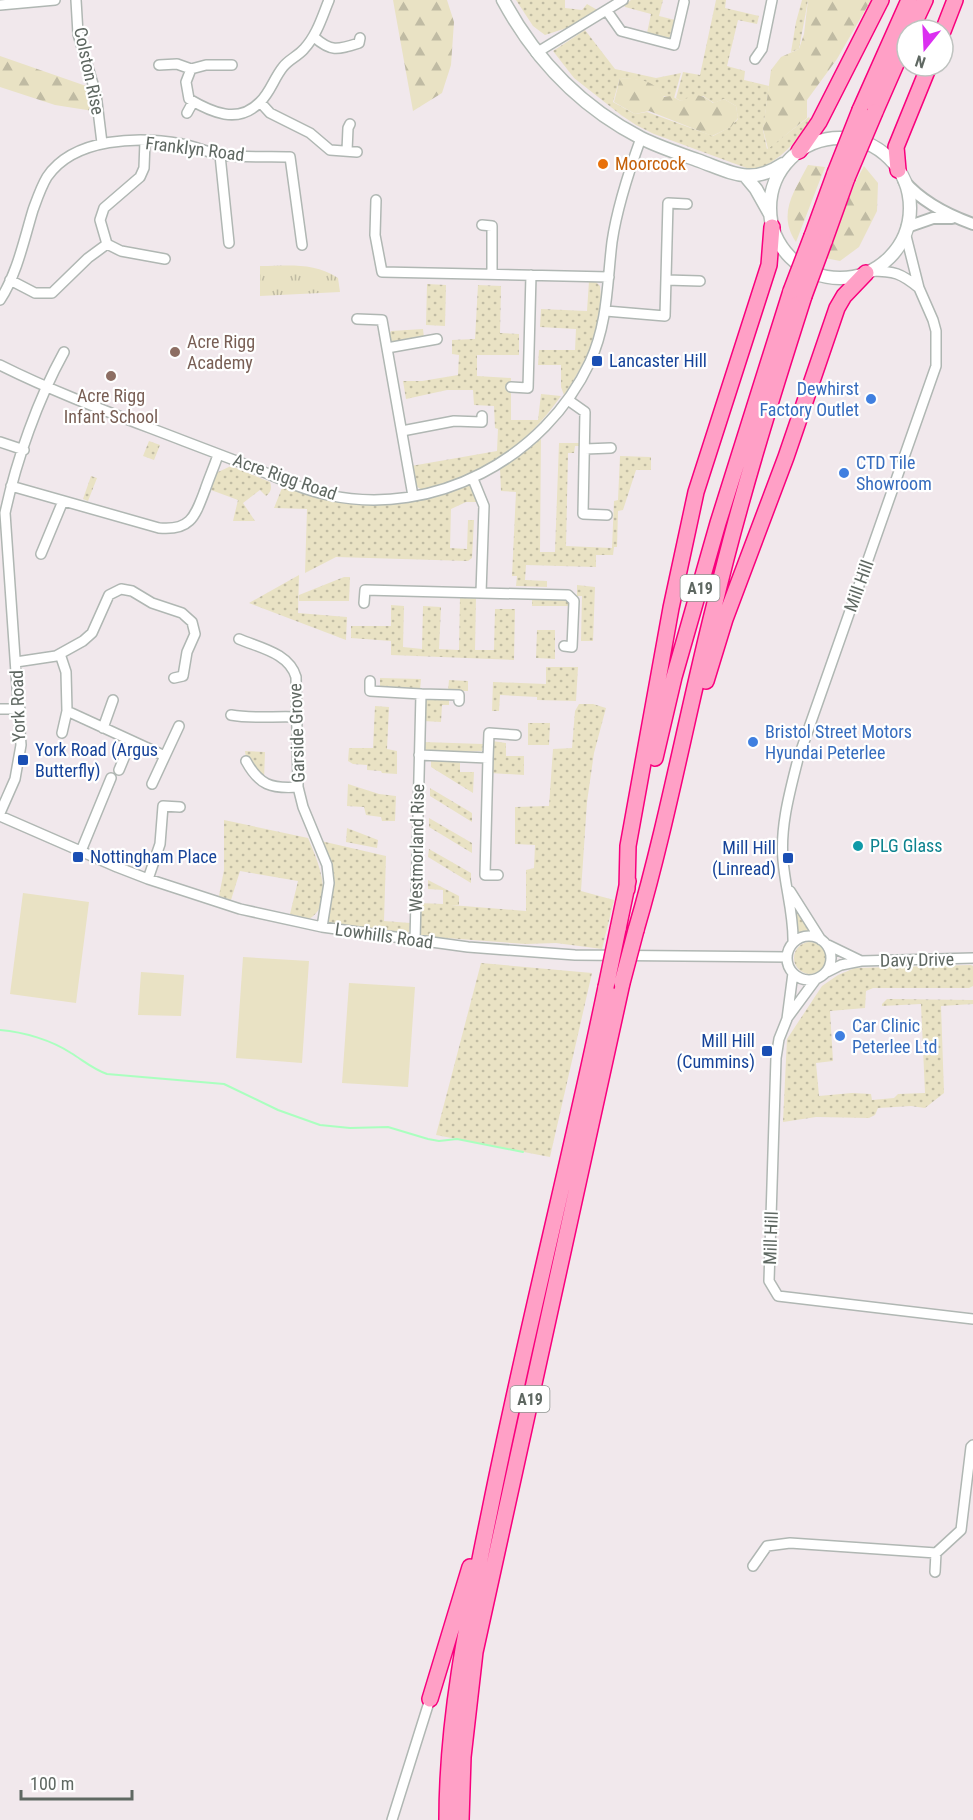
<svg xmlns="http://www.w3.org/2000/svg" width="973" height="1820" font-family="'Roboto Condensed',sans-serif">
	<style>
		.grass { fill: url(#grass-dots) }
		.forest { fill: url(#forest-firs) }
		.park { fill: url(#park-tufts) }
		.pitch { fill: #e9e2c4 }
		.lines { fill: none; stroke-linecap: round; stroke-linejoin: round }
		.stream { stroke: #aaffbf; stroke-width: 2 }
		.minor-casing { stroke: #b0b7b3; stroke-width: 12 }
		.tertiary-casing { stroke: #b0b7b3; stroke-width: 14 }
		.secondary-casing { stroke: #b2bab5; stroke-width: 15 }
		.trunk-casing { stroke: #f9007d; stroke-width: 18 }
		.minor { stroke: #fff; stroke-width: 9 }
		.tertiary { stroke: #fff; stroke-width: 10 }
		.secondary { stroke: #fff; stroke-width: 12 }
		.trunk { stroke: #ffa0c6; stroke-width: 15 }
		.trunk-bridge-casing { stroke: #f9007d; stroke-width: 18; stroke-linecap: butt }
		.trunk-bridge { stroke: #ffa0c6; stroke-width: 15 }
		.food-dot { fill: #e8710a; stroke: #fff; stroke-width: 2 }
		.education-dot { fill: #8d6e63; stroke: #fff; stroke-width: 2 }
		.transit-dot { fill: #1a4fb4; stroke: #fff; stroke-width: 2 }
		.shop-dot { fill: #3f7fe0; stroke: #fff; stroke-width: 2 }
		.culture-dot { fill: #0f9aa8; stroke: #fff; stroke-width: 2 }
		.labels { text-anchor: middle; stroke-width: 4.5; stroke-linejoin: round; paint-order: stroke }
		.shield { fill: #fff; stroke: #8f9591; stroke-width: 1.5 }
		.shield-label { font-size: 16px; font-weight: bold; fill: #5f6862 }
		.street-label { font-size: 18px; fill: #5f6862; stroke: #fff }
		.food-label { font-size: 18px; fill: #c56008; stroke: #fff; text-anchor: start }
		.education-label { font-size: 18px; fill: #785e54; stroke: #fff; text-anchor: start }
		.transit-label { font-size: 18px; fill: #164399; stroke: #fff; text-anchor: start }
		.shop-label { font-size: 18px; fill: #366cbe; stroke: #fff; text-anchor: start }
		.culture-label { font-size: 18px; fill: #0d838f; stroke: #fff; text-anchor: start }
	</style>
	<defs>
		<pattern id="grass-dots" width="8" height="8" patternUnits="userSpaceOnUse" patternTransform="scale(1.5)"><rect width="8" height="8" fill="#e9e2c4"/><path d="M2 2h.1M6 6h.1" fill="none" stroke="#c0bba3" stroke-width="1.8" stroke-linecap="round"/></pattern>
		<pattern id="forest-firs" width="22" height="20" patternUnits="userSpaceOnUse" patternTransform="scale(1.5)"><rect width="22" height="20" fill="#e9e2c4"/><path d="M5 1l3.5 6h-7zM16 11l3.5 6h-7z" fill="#c0bba3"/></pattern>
		<pattern id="park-tufts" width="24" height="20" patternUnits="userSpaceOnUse" patternTransform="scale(1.5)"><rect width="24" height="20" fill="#e9e2c4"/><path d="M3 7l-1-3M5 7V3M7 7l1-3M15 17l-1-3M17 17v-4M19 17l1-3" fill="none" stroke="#c0bba3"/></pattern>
	</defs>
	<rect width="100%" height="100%" fill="#f1e8ec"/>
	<path class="grass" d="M516,0H565V8L582,10L587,4L599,11L576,25L545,35L533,26Z
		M631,0H663L659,16L675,20L669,39L647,33L651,14L625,7L624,5Z
		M716,0H726L725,8L759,16L757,24L738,20L727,66L745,71L744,80L769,86L763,130L767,149L809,117L810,119C799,140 777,165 752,170L654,134L636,125L621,115L574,78L553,51L585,30L615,69L656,78L681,73L674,98L663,96C654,80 636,79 620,78L613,102L635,114L647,112L713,136L730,127L738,119L736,106L724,99L714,103L703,96L681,101L676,98L683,72L700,75Z
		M802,0H808L799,49L791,52L796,22Z
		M589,281L596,282L600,286C605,324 585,365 564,395L561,387V365H538L539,350H575L576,329L540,327L541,309L587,311Z
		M427,284L446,285L445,326L426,325Z
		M478,285L501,286L500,333L519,334V355H477V376L511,378V420H538L541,394L561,396C525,447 483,476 422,490L414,485L411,466L497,451L498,429L495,428L494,406L474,405L473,390H447L406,399L403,381H422L458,375L459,355L452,354V340L475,339Z
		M423,329L424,338L395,343L390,341L388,337L391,331Z
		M541,439L540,552H555L559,443H579V446H575L574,453H568L566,546L612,548L614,501L618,500L620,456L651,457V470H636L623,510L618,511L617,547H614L613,555H596V567L526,565L525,580L547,581V587L516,586L517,576H512L516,492L501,491L500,469L522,454Z
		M149,441L160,445L154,460L143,456Z
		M231,466L270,482C272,488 271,492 266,496L260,490L243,503L255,521H233L238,500L211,490L216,473Z
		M91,476L97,478L88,501L83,499Z
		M470,484L477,502H466L451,509L450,548L467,549L468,520H474L472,558L468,561L336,557L305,573L307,509L274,508L282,488L286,487C305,493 324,499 343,503C384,509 433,500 470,484Z
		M299,575L298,613L347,617L346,640L249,603Z
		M344,577H350L349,601H299V595Z
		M577,585L595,587L593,641H581L582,596H577Z
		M460,597L476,598L475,650H494L495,609H515L514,660L391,655V641L351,638V626H391V605L404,606L403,647L422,649L423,606L441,607L439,649L459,650Z
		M532,598L563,599L570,603L569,606H532Z
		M537,630H555V659L536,658Z
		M546,667H578L576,701L537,700V697L500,695L499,711H492L493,682L546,684Z
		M380,678L421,679L420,690L380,689Z
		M449,680L468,681V691H448Z
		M429,697H447L449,700V705H442L441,722L423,721L425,699Z
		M579,704H593L606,708L594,753L587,802L581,891L614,900L602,949L556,943L526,944L418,936L419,903L443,904V890L428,889V880L459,896V905H451L526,911V870L534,868L535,845L515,844V807L549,806L553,749L572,748L575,711Z
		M375,706L389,707L387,749L397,751V774L382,773L381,771L367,770V765L353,764L348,761L349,748H373Z
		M528,723H550L549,745H528Z
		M492,741L506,743V756H524V775L490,773Z
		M423,742L483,744L482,751L430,753L423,752Z
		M245,751L265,752L264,780L246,758Z
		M431,759L460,760V772H474L473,793L431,767Z
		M348,784L379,794L396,796L395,821H382L381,817L366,815L364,807L347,806Z
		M430,788L472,813V822L430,796Z
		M429,818L472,843V853L429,827Z
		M224,820L308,838C318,861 336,903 309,919L290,914L298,881L240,871L231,900L219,896L224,870Z
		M347,828L378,840L377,848L346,842Z
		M321,841L386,856L384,921L410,923L409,932L401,936L327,925L332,884Z
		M429,849L471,873V883L428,857Z
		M793,905H795L811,930L798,933Z
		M794 958a16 16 0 1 1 32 0a16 16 0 1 1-32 0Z
		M481,963L592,973L550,1157L436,1135Z
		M971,965L973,966V986L969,988H873L866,991L865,1008L830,1011L833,1061L816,1063L819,1096L852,1093L871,1094L872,1100L894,1098L898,1094L925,1093L921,1004L882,1006V1004L887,999L973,1000V1004L941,1006L944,1093L925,1108L911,1106L878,1108L875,1115L869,1118L816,1117L783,1122L787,1039L822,986L838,975L855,968Z"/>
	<path class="forest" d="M393,0H447L454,22L451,65L442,93L413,111Z
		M808,0H871L837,59L807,100V118L768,149L763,129L771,70L781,57L799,49L804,34Z
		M0,56L89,87L93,111L55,105L0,87Z
		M620,78C638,79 654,79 664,97L671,96L681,101C697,94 699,93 713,103L724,99L736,106L738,118L731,127L712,136L649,111L635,114L614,102Z
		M808,165L825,167L796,242C777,214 794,192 808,165Z
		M864,166L878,183L877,211L859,247L840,261L825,258L856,181Z"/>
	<path class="park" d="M260,266C289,266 313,262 338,278L340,292L260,296Z"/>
	<path class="pitch" d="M23,893L89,902L76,1003L10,994Z
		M243,957L309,961L302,1063L236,1058Z
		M141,972L184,975L181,1016L138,1015Z
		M349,983L415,987L408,1087L342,1083Z"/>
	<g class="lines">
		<path class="stream" d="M0,1030C24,1032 51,1040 71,1053C84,1061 93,1069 107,1074L224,1084L278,1110L320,1125L350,1128L388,1127L428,1139L439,1141L457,1139L523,1152"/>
		<g class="minor-casing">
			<path id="minor" d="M76,0L78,34L96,94L102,143
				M0,5L55,0
				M607,11L621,31L674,45L684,2
				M314,37C331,52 337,50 359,43L360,38
				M536,53L623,0
				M755,59L762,49L772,0
				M159,65L177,64L191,69
				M232,65H206L191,69L186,82L189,99C211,112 238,125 260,102C270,93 274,78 283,67C288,60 298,56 304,49C317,35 322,17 329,0
				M260,102L270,113L310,133L330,150L357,152
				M187,113L193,102
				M145,141L144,168L140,177L104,208L100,220L107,244L121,251L165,259
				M347,151L348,128L350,124
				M220,155L229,243
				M376,200L375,235L382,272L609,277
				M482,225L492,226V274
				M871,271C894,271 901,273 919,288
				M10,280L35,293H52L88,258L107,244
				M666,280L700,281
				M0,300C17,274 24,240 33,210C37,199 41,187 47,177C74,137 140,136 182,144C195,146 208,153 222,155C244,158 268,156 290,157L302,245
				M606,311L665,316L668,203L687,204
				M357,319L382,320L413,496
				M387,348L437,339
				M0,365C60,395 122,417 184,441C205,449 226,457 247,465C274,476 300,489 328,495C434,518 545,458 590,362C608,323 607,283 612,242C617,207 629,171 641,138
				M511,387L528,388L531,275
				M568,400L585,412L583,514L607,515
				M402,431L454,421L482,422V416
				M0,442L24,450
				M585,449L611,448
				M11,486L159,528C191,531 195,516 205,490C209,478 214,467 218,455
				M41,554L63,501
				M481,593L568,595L574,601L572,647L564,646
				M364,603L365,590L481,593L484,506L473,479
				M239,639C260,648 289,653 296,677L298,787L303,807L327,865L329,883L322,927
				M60,654L66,672L67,711L165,756L152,784
				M16,662L56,656L83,641L92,633L109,595L121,589L132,591L152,603L182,613L192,622L195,634L187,652L183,676L174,678
				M370,681V691L421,694L415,941
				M421,694L459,695V701
				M0,709H20
				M231,715C253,719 274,716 296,717
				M103,728L113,700
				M62,733L67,711
				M419,755L488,758L485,875H498
				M165,756L179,726
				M488,758L489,733L516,735
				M246,761C259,785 271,789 298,787
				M119,770L131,741
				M0,813L15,779L21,745L5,513C16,461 38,399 64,352
				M0,816L117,867L148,879L240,909L322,927L468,947L575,955L787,957
				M81,851L111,778
				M148,879L160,844L163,806L180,807
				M790,891L821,940
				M787 958a22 22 0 1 1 44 0a22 22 0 1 1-44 0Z
				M793,943C794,914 785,888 783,860C780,826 790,791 798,759L936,366V331L933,320L919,288L905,232
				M828,945L861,961
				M827,972L841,965L861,961L973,958
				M793,973L787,1019L779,1039L776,1058L769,1281L778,1296L973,1319
				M788,1017L816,979
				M753,1566L767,1546L790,1543L936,1553
				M935,1572L936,1553L961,1530L971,1447L973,1445
				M392,1820L430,1699"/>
		</g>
		<g class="tertiary-casing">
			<path id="tertiary" d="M904,181C922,202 948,215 973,224
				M907,227L933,218H952"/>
		</g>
		<g class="secondary-casing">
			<path id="secondary" d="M503,0C535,59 581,107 641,138C659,147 678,153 697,160C731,172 750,186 783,164
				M770 208a70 70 0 1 1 140 0a70 70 0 1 1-140 0Z
				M746,177L756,189L770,214"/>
		</g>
		<g class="trunk-casing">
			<path id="trunk" d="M911,30L925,0
				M943,31L955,0
				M860,110L909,0
				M875,112L907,39
				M799,151L819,122L881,0
				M898,170L896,147L929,66
				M812,236L835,173
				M824,242L847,178
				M706,681L725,619L786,457L837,308L844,296L866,273
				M655,758L674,677L718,523L791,291
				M627,889L628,846L671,608L696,492L769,265L772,227
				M618,929L628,881
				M636,930C667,824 687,714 714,607C739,502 771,399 804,296
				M430,1699L470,1567
				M447,1820C447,1714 469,1613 490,1510C525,1335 570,1162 606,987
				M461,1820L463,1757L475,1652L622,983"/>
		</g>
		<use href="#minor" class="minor"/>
		<use href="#tertiary" class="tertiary"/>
		<use href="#secondary" class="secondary"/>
		<use href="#trunk" class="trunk"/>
		<g class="trunk-bridge-casing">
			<path id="trunk-bridge" d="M835,173L860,110
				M847,178L875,112
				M791,291L812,236
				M804,296L824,242
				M622,983L636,930
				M606,987L618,929"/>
		</g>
		<use href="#trunk-bridge" class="trunk-bridge"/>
	</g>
	<circle class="food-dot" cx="603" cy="164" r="6"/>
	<g class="education-dot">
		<circle cx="175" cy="352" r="6"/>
		<circle cx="111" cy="376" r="6"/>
	</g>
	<g class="transit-dot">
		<rect x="591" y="355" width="12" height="12" rx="3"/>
		<rect x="17" y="754" width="12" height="12" rx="3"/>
		<rect x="72" y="851" width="12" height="12" rx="3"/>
		<rect x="782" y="852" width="12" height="12" rx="3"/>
		<rect x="761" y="1045" width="12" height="12" rx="3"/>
	</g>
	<g class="shop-dot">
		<circle cx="871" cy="399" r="6"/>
		<circle cx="844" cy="473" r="6"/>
		<circle cx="753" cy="742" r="6"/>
		<circle cx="840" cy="1036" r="6"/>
	</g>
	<circle class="culture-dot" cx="858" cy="846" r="6"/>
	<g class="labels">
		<g class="shield">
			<rect x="680.5" y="575" width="39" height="26" rx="4.5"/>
			<rect x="510.5" y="1386" width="39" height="26" rx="4.5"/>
		</g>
		<g class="shield-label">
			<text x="700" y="594">A19</text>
			<text x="530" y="1405">A19</text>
		</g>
		<g class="street-label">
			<text transform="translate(89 71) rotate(78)" y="6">Colston Rise</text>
			<text transform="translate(195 149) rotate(7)" y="6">Franklyn Road</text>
			<text transform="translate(285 477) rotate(19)" y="6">Acre Rigg Road</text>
			<text transform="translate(859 586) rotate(-70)" y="6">Mill Hill</text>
			<text transform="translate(18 706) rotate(-92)" y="6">York Road</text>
			<text transform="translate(297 733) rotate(-92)" y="6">Garside Grove</text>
			<text transform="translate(417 848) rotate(-89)" y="6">Westmorland Rise</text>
			<text transform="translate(384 936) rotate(8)" y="6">Lowhills Road</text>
			<text transform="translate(917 960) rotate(-1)" y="6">Davy Drive</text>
			<text transform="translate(771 1238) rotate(-88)" y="6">Mill Hill</text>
		</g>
		<g class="food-label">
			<text x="615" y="170">Moorcock</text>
		</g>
		<g class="education-label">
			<text x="187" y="348">Acre Rigg<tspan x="187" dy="21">Academy</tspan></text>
			<text x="111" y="402" text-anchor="middle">Acre Rigg<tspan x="111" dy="21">Infant School</tspan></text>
		</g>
		<g class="transit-label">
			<text x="609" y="367">Lancaster Hill</text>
			<text x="35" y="756">York Road (Argus<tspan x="35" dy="21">Butterfly)</tspan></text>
			<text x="776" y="854" text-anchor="end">Mill Hill<tspan x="776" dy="21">(Linread)</tspan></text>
			<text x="90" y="863">Nottingham Place</text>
			<text x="755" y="1047" text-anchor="end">Mill Hill<tspan x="755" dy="21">(Cummins)</tspan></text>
		</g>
		<g class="shop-label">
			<text x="859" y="395" text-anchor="end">Dewhirst<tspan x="859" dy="21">Factory Outlet</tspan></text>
			<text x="856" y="469">CTD Tile<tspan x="856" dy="21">Showroom</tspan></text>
			<text x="765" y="738">Bristol Street Motors<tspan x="765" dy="21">Hyundai Peterlee</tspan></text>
			<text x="852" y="1032">Car Clinic<tspan x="852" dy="21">Peterlee Ltd</tspan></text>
		</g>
		<g class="culture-label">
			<text x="870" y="852">PLG Glass</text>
		</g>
	</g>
	<g transform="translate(925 48) rotate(198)"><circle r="28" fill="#ffffff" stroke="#bfc3c0" stroke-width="1.5"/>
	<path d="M0-4.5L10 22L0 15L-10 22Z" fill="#db2ff0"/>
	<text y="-9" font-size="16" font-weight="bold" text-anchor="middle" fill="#5f6862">N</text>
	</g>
	<path d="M21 1790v9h111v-9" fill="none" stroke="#5f6862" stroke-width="3"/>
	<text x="30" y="1790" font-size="18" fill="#5f6862" stroke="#ffffff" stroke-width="4.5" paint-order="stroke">100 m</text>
</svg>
